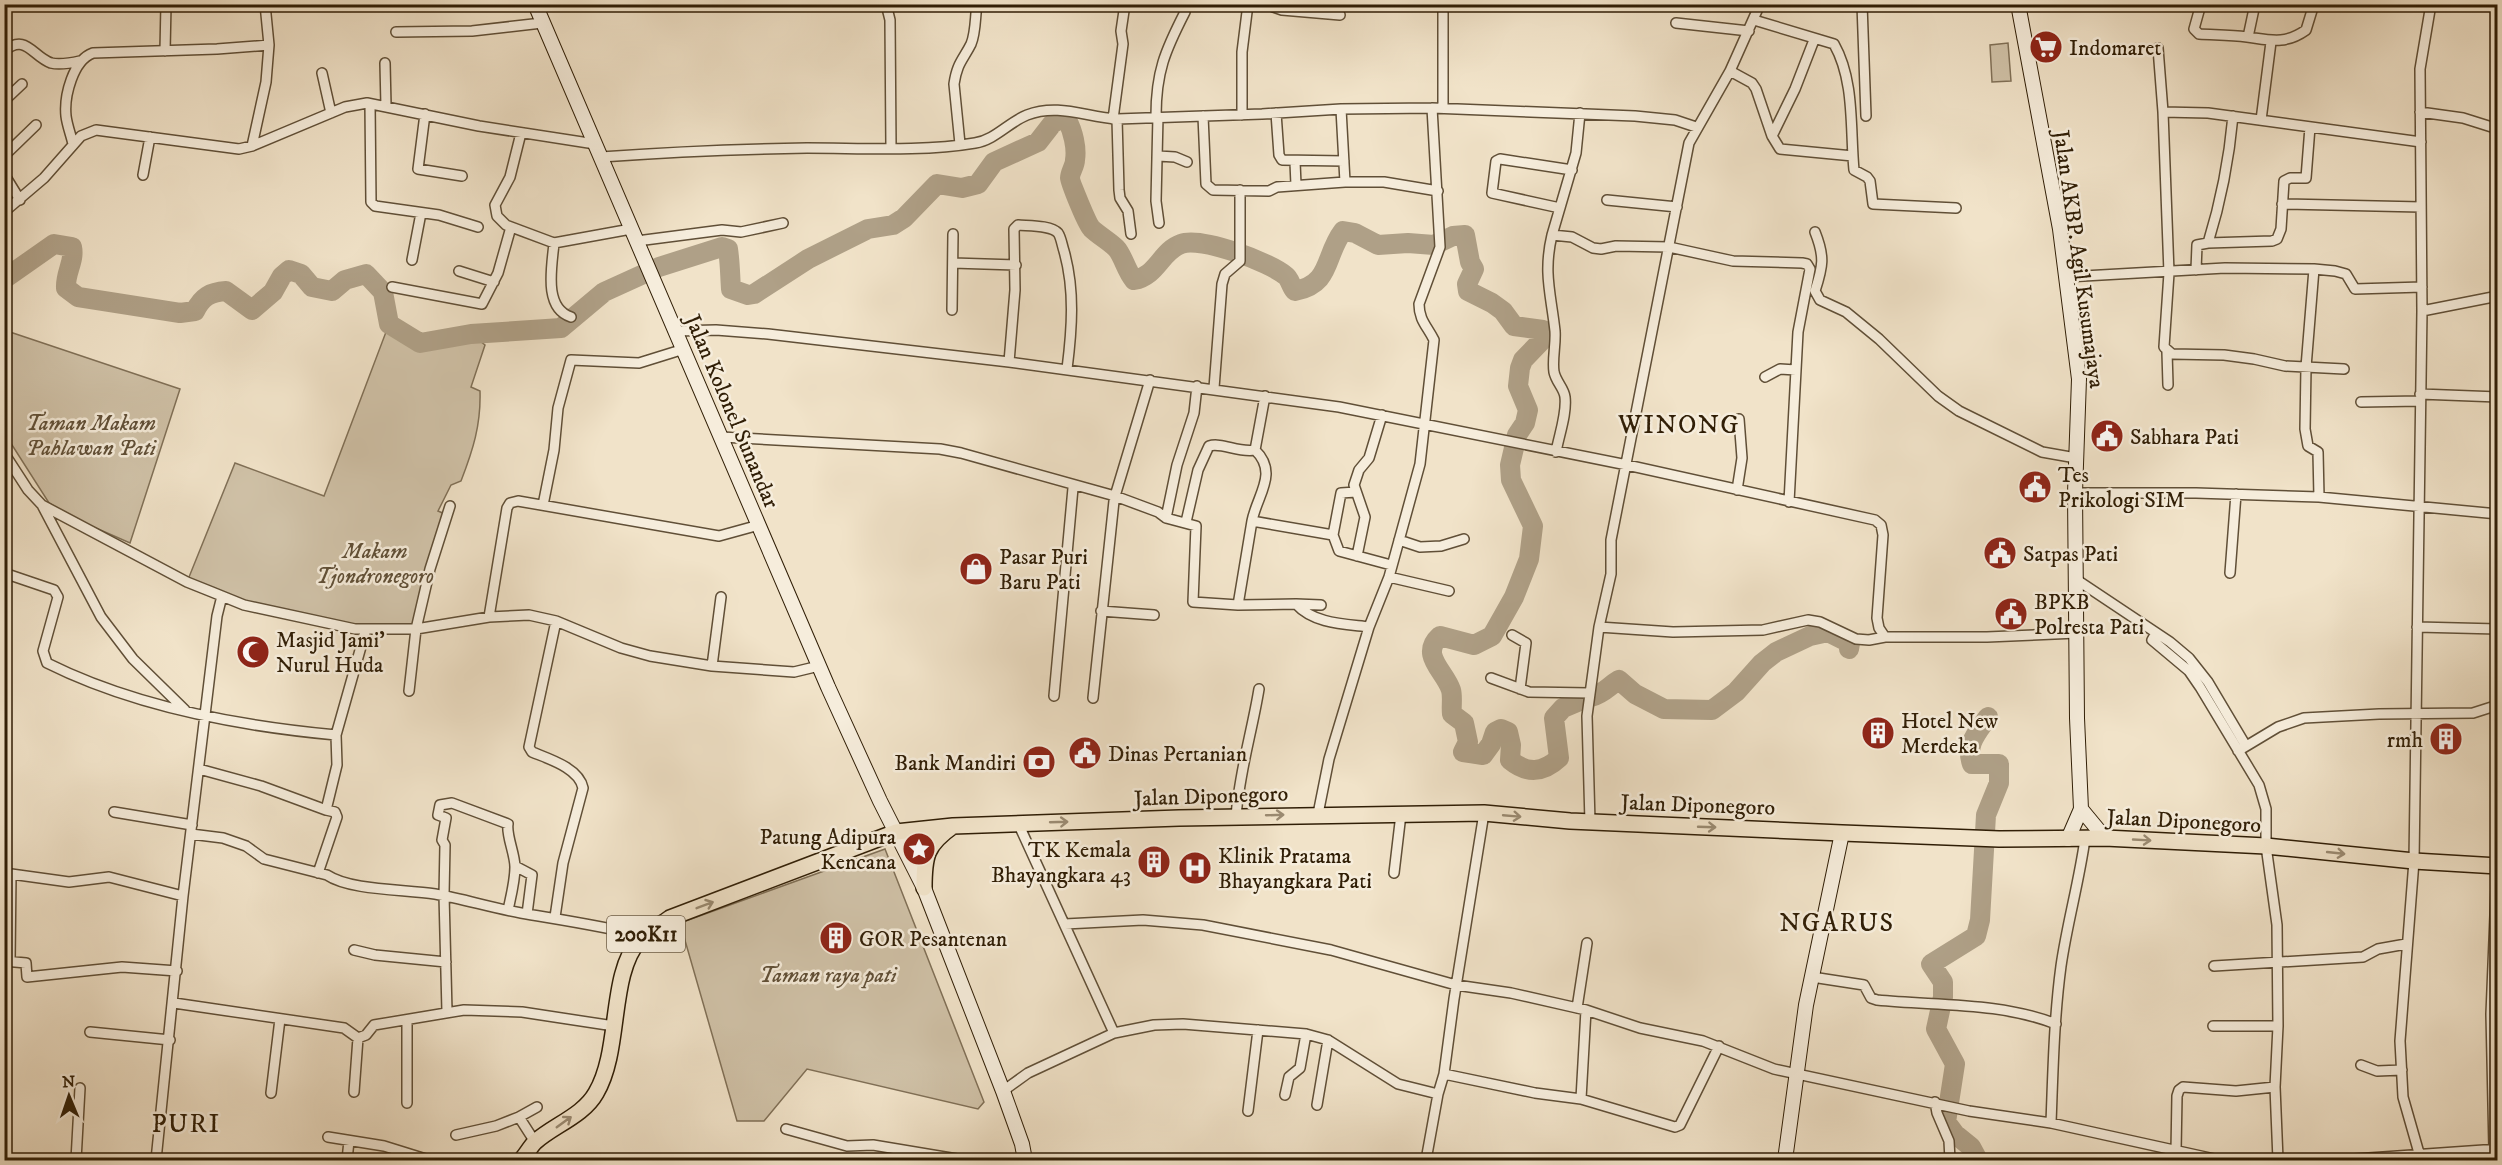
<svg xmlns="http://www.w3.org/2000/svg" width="2502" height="1165" font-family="'IM FELL DW Pica',serif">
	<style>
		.green { fill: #d0c2a8; stroke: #807057; stroke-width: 1.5 }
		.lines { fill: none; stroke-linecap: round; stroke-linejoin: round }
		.river { stroke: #afa087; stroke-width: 20 }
		.street-casing { stroke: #604f37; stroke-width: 12 }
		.secondary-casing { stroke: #301e06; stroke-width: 16 }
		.primary-casing { stroke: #301e06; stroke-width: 18 }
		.street { stroke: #f6eddc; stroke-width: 9 }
		.secondary { stroke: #f6eddc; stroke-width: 14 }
		.primary { stroke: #f1e3c9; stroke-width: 15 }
		.oneway { stroke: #9a8a71 }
		.labels { text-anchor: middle; stroke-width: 5; stroke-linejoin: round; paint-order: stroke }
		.shield { fill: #f6eddc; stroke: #6b5c46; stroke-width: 1.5 }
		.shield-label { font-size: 21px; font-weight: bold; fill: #301e06 }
		.poi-label { font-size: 22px; fill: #301e06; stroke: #f6eddc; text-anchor: start }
		.street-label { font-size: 22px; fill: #301e06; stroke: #f6eddc }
		.park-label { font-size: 22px; font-style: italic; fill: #604f37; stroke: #f6eddc }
		.quarter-label { font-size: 26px; letter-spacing: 1.5px; fill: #301e06; stroke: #f6eddc }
	</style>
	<rect width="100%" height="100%" fill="#f1e3c9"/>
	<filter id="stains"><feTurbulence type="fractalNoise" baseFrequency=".00333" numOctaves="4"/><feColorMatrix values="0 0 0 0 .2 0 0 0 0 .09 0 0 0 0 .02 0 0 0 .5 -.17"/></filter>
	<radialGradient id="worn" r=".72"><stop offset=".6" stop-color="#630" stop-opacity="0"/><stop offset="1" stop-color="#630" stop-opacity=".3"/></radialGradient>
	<path class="green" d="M2008,43L2011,81L1992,82L1990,45Z
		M389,324L420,343L471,334L485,345L471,387L480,391C481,425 473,450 461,481L451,485L438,511L445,514L416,629H366L244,605L187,582L235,463L324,496Z
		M4,330L180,389L130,543L73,518L49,503L5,434Z
		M885,849L984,1102L978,1109L807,1069L764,1121H737L680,923Z"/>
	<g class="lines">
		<path class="river" d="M4,279L54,244L72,247C75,261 65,273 66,288L78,297L180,313L195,311C202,297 210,292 226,291L252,310L273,292L282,276L289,270L301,274L312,287L332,291L345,280L366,274L383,292L389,324L420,343L471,334L561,328L604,292L659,267L722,247L728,249C730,262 730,274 731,289L748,295L754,294L808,259L868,229L893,225L904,218L937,184L962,188L978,184L994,162L1038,142L1052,124L1058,120H1067C1073,131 1077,148 1075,160C1075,166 1070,172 1070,178C1070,182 1088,226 1091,228C1098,235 1109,241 1116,248C1123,255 1126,271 1134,280C1157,276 1161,251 1181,244C1200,236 1270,262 1286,276C1290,279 1291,287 1295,291C1332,284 1324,256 1343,231L1355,233L1378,245L1408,243L1434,245L1453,236L1465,235L1470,262L1474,269L1467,284L1468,291L1492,303L1503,311L1514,326L1543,330L1547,335L1523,360L1520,368L1518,386L1528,410L1525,423L1517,435L1510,465L1511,480L1533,526L1529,559L1514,597L1492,636L1474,645L1440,636C1419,655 1445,671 1451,690C1453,697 1451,707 1452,714L1464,723L1468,742L1463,752L1483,755L1491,744L1495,732L1501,729L1508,732L1511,745L1510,760C1527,774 1543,773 1559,758L1554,718L1563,708L1582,700
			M1591,697C1605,693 1607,687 1619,680L1635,694L1664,709L1712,710L1736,692L1762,663L1776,652L1810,636L1828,632L1850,643L1849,649
			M1978,1160L1971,1147L1955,1134L1946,1122L1955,1064L1936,1029L1943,997V982L1931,964L1976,936L1980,920L1986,815L1999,783V764H1972C1965,745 1977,733 1988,717"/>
		<g class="street-casing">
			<path id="street" d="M886,4L890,20L891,148
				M1265,4L1282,10L1340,15
				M1862,4L1866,116
				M2201,4L2194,29L2199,34C2215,35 2231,35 2247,37C2270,40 2285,45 2306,30L2314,4
				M1754,20L1834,44C1855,81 1850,129 1854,170L1867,177L1870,181L1873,204L1956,208
				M1676,23L1749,31
				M396,32L472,31L542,23
				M2248,37L2255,4
				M1814,40L1795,89L1772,136L1780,149L1853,156
				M2158,48L2163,112L2169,273L2164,347L2172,354L2224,355L2254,359L2285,366L2344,369
				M4,51C26,33 32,56 51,63C60,65 71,63 80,61
				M165,51L166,4
				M385,63L386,106
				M1730,71L1752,83L1756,89L1772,136
				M322,73L331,113
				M4,101L22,84
				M370,104L371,202L375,206L439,215L478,227
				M1443,108V4
				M1341,109L1345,182
				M2163,112L2208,113L2421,142
				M2420,112L2463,118L2498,129
				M1276,113L1279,155L1282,160L1344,161
				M425,114L418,169L462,176
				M1242,115V52L1248,4
				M1156,116C1156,72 1165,51 1185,12L1186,4
				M1158,116L1156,201L1159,223
				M1203,116L1206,184L1213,190L1269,191L1277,187L1345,182H1384L1438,191
				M1113,119L1123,44L1121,31L1125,4
				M1117,119L1119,190L1120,198L1128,211L1131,234
				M2261,120L2271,42
				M521,133L510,177L495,205L497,216L506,225L554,243L631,229
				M73,144C71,135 67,125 66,116C64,96 73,60 93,53L217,49L269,45
				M960,144L954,84C957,63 963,60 971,44C976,32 975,17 977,4
				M252,146L266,82L269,45L265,4
				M4,156L36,125
				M1158,156L1175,157L1187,162
				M601,157C669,152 738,149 807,148C861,148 922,152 975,143C995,140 1009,122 1027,115C1058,103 1086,117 1117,119L1262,114L1341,109L1432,108L1635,116L1675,120L1696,127
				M1295,162L1296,185
				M4,174L20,200
				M143,175L150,137
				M1607,200L1677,207
				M2282,204L2421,207
				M1560,208L1492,193L1496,161L1500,159L1572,170
				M4,212L44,178L81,136L96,130L239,149L252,146L345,107L367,103L479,126L595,144
				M1815,232C1825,257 1823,266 1815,291L1820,300L1846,312L1879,339L1938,396L1959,411L2042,452L2076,458
				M1552,235L1576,153L1580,113
				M637,241L722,230L741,232L783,223
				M554,243C552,266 543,308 571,317
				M2208,243L2272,241L2277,239L2281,229L2284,181L2290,178H2306L2310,127
				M412,260L421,213
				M953,263L1016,265
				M2314,269L2306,367L2305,429L2308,446L2318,452L2319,497
				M2196,270L2197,245L2208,243C2221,201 2229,160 2233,116
				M459,271L494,282
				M2066,277L2225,268L2314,269L2335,271L2346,274L2355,289L2422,287
				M392,287L482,304L498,273L511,227
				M952,310L953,234
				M2422,311L2498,296
				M676,331L716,330L768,334L1009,362L1339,407L1627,465L1875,520L1881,525L1883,535L1877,618L1879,628L1885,637H1987L2077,633
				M2167,352L2168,385
				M1009,362L1015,290L1014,229L1018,225C1028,226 1051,225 1058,233C1061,237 1062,245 1064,251C1075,290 1072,329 1067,369
				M1765,377L1780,369L1796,370
				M1214,388L1222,284L1225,274L1240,261V190
				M2420,394L2498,397
				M1265,396L1255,450C1279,473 1257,495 1252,521L1333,535L1339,551L1391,565
				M2361,402L2420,401
				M721,437L940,449L961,453L1115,496L1158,512L1166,518L1196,526L1193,602L1238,605L1296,604C1314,624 1345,624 1369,627
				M1556,452C1559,435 1567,414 1565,397C1564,388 1556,382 1554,372C1552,359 1556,345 1555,331C1551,294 1543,273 1552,235L1572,237L1593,248L1601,249L1616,246L1669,247L1733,261L1802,263L1807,264L1810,269L1798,332L1789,502
				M4,453L28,490L42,505L187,582L212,592L244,605L355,629H416L489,617L529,615L556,621L621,648L650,656L712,666L794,672L819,666
				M1737,490L1742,458L1739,419
				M2075,493H2196L2319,497L2498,514
				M1115,496L1150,380
				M42,505L101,617L133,659L185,710
				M543,505L554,450L558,408L571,360L639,363L684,349
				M1166,518L1177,465L1194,413L1197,386
				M1186,522L1198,470L1209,446C1222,442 1238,453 1255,450
				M1333,535L1341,493L1356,492
				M1399,540L1420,547L1441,546L1464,539
				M1357,556L1365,517L1354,485L1359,470L1369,458L1382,415
				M4,573L54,590L58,597L43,651L47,663C135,707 238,726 336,735L366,629
				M2230,573L2236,494
				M1389,577L1449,591
				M2077,580L2170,642L2189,658L2208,682L2246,746
				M1296,604L1321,605
				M1238,605L1252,521
				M1101,611L1154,615
				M489,617L507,508L510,503L518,501L719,536L759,525
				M1599,627L1673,632L1763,630L1808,620L1820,622L1856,639L1869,640L1885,637
				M2417,627L2498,629
				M2156,633L2152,640L2189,671L2200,687L2259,785L2266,809V846L2277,925L2278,1026L2275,1087L2278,1160
				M1512,635L1526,643L1520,689
				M712,666L721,597
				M1491,678L1529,692L1589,693
				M409,691L416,629L430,569L450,506
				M1054,696L1073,488
				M1093,698L1114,501
				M2238,751L2278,727L2304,718L2379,714L2473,713L2498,705
				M199,769L261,786L326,810
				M114,812L192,825
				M1318,814L1329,759L1369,627L1389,577L1420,464L1434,340C1427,326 1419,320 1419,304L1440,247L1432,108
				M1236,817C1239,773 1252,732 1259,689
				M1590,822L1587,716L1599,627L1611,574V540L1689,143L1730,71L1760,4
				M1018,823L1114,1033
				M191,834L223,838L246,846L264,859L327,875C351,891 406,889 435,894C464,899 492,908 521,913C562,920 603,926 643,936
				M515,866L532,875L527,914
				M4,873L69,882L109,877L183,896
				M318,873L337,817L335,812L326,810L337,765L336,735
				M1394,873L1401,814
				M555,917L563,863L583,788C579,768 549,759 532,752L529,747L556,621
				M1065,924L1143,920L1203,925L1331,950L1456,985L1511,993L1586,1010L1640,1028L1703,1041L1774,1069L1969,1111L2051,1123L2219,1160
				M354,950L375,955L446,962
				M4,961L26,963L27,977L122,967L177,971
				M10,961L11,874
				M2214,966L2363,957L2378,949L2406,944
				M1812,977L1864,985L1871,998L1877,1000C1937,1006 2000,1002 2056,1024
				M174,1003L344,1028L358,1038L366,1035L374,1025L464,1010L522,1012L614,1026
				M1577,1008L1587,943
				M447,1012L444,895L445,845L442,840L446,818L438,815L440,805L452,803L508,824C506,835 515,854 515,867C515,881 511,896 508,910
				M407,1021V1103
				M2213,1026H2278
				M90,1032L170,1040
				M2361,1065L2377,1071L2402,1070
				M1444,1074L1535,1093L1581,1099L1675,1127L1680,1125L1719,1046
				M1003,1091L1028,1073L1114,1033L1154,1025L1183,1024L1306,1034L1328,1040L1398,1084L1438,1094
				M354,1092L358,1038
				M271,1093L280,1019
				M1285,1095L1289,1077L1300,1068L1306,1034
				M1581,1099L1586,1010
				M1935,1102L1937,1113L1949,1141L1950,1160
				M1317,1105L1328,1040
				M1248,1111L1258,1030
				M519,1117L537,1107
				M2051,1123C2053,1071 2054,1018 2061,966C2067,924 2079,882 2085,839
				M786,1129L847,1146L873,1145L963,1160
				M456,1135L496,1126L519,1117L535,1142
				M328,1137L384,1146L429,1160
				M2494,1149L2491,1014L2497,866
				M2176,1151L2177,1096L2179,1090L2183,1087L2236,1091L2275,1087
				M76,1160L80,1088
				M156,1160L183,896L217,616L222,596
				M347,1160L349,1141
				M1426,1160L1438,1094L1444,1074L1454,999L1484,813
				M2340,1160L2498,1149
				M2421,1160L2403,1097L2400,1041L2414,861L2422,311L2420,69L2431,4"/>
		</g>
		<g class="secondary-casing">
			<path id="secondary" d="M535,4L828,687L880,801L924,888L1003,1091L1022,1144L1025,1160
				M2018,4L2060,229L2079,379L2075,493L2077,718L2081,809L2068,839
				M2081,809L2105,838
				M1785,1160L1806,1005L1842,833"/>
		</g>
		<g class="primary-casing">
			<path id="primary" d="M924,888C924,856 926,845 953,826
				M521,1160C526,1155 530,1147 535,1142C554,1125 583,1116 596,1093C622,1049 608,975 640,939C648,930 661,925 670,918L896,832L953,826L1179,818L1484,813L1570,821L1842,833L1999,839L2105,838L2266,846L2414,861L2498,866"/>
		</g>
		<use href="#street" class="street"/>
		<use href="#secondary" class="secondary"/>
		<use href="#primary" class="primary"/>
	</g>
	<defs><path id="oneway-shaft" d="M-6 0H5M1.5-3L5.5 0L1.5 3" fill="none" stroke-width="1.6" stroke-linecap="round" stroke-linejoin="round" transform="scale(1.5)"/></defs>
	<g class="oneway">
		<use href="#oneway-shaft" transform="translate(1275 815) rotate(-2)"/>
		<use href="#oneway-shaft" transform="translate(1512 816) rotate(5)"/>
		<use href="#oneway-shaft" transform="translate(1059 822) rotate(-2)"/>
		<use href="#oneway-shaft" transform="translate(1707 827) rotate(2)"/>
		<use href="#oneway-shaft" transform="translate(2142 840) rotate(3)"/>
		<use href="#oneway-shaft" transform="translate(2336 853) rotate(6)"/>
		<use href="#oneway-shaft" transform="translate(705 905) rotate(-21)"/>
		<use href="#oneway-shaft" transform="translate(564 1122) rotate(-36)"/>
	</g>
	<defs>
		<g id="supermarket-disc" transform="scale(1.725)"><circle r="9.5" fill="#8f2418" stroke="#f6eddc"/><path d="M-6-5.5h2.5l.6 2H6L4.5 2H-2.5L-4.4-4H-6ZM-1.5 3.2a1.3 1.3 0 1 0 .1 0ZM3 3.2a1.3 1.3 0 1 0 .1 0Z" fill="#fff"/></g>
		<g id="civic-disc" transform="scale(1.725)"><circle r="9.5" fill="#8f2418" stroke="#f6eddc"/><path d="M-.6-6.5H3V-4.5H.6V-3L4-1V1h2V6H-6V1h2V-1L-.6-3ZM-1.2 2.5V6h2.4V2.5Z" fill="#fff"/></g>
		<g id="shop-disc" transform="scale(1.725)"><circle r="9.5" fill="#8f2418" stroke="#f6eddc"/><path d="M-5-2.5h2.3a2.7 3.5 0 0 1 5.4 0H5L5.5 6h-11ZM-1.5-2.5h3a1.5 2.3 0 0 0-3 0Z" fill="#fff"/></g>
		<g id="mosque-disc" transform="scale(1.725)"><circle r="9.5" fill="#8f2418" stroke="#f6eddc"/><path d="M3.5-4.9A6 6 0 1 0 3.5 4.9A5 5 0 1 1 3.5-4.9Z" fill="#fff"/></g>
		<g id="building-disc" transform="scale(1.725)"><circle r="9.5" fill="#8f2418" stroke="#f6eddc"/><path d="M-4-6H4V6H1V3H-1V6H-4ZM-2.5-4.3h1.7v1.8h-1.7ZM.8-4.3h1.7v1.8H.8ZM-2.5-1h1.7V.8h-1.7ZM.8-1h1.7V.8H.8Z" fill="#fff"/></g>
		<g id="bank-disc" transform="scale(1.725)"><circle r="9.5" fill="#8f2418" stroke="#f6eddc"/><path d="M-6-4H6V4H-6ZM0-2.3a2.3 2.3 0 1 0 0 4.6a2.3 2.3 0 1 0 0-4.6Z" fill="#fff"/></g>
		<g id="sight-disc" transform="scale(1.725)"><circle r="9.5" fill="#8f2418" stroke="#f6eddc"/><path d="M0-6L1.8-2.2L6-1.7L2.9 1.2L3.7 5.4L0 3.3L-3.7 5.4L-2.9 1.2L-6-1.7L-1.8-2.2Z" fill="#fff"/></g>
		<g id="hospital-disc" transform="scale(1.725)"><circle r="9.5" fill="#8f2418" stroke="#f6eddc"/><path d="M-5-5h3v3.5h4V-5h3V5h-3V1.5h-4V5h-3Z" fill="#fff"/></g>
	</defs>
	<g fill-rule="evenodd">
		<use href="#supermarket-disc" x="2046" y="47"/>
		<use href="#civic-disc" x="2107" y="436"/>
		<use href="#civic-disc" x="2035" y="487"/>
		<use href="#civic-disc" x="2000" y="553"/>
		<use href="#shop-disc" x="976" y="569"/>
		<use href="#civic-disc" x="2011" y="614"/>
		<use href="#mosque-disc" x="253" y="652"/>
		<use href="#building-disc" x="1878" y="733"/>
		<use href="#building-disc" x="2446" y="739"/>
		<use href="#civic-disc" x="1085" y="753"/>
		<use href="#bank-disc" x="1039" y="762"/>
		<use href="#sight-disc" x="919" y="849"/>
		<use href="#building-disc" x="1154" y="862"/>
		<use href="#hospital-disc" x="1195" y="868"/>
		<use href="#building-disc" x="836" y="938"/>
	</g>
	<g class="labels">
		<rect class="shield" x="607" y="916" width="78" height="36" rx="4.5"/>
		<g class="shield-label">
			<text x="646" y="941">200K11</text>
		</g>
		<g class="poi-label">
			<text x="2069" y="55">Indomaret</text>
			<text x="2130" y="444">Sabhara Pati</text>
			<text x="2058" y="482">Tes<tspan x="2058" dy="25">Prikologi SIM</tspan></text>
			<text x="2023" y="561">Satpas Pati</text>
			<text x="999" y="564">Pasar Puri<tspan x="999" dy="25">Baru Pati</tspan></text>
			<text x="2034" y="609">BPKB<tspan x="2034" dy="25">Polresta Pati</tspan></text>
			<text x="276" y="647">Masjid Jami'<tspan x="276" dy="25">Nurul Huda</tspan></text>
			<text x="1901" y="728">Hotel New<tspan x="1901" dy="25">Merdeka</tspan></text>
			<text x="2423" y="747" text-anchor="end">rmh</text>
			<text x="1108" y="761">Dinas Pertanian</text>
			<text x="1016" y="770" text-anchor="end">Bank Mandiri</text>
			<text x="896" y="844" text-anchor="end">Patung Adipura<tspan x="896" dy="25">Kencana</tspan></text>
			<text x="1131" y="857" text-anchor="end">TK Kemala<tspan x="1131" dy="25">Bhayangkara 43</tspan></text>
			<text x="1218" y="863">Klinik Pratama<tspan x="1218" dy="25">Bhayangkara Pati</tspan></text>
			<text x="859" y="946">GOR Pesantenan</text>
		</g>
		<g class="street-label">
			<text transform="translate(2080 259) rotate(82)" y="8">Jalan AKBP. Agil Kusumajaya</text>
			<text transform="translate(733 411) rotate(67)" y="8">Jalan Kolonel Sunandar</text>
			<text transform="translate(1211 795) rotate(-2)" y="8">Jalan Diponegoro</text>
			<text transform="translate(1698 804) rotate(2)" y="8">Jalan Diponegoro</text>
			<text transform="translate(2184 820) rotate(3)" y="8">Jalan Diponegoro</text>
		</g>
		<g class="park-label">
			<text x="91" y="430">Taman Makam<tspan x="91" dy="25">Pahlawan Pati</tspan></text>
			<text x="375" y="558">Makam<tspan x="375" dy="25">Tjondronegoro</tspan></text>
			<text x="828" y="982">Taman raya pati</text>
		</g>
		<g class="quarter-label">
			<text x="1679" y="433">WINONG</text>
			<text x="1837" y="931">NGARUS</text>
			<text x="186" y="1132">PURI</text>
		</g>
	</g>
	<rect width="2502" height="1165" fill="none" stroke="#f1e3c9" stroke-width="24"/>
	<rect x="6" y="6" width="2490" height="1153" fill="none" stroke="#301e06" stroke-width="3"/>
	<rect x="12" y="12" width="2478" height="1141" fill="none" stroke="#301e06" stroke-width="1.5"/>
	<g transform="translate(69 1096) rotate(358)" stroke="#f6eddc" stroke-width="4.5" paint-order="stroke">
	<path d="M0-4.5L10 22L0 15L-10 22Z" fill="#301e06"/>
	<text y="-9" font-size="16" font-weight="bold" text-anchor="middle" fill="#301e06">N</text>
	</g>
	<rect width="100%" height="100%" filter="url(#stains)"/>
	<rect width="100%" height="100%" fill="url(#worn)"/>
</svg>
